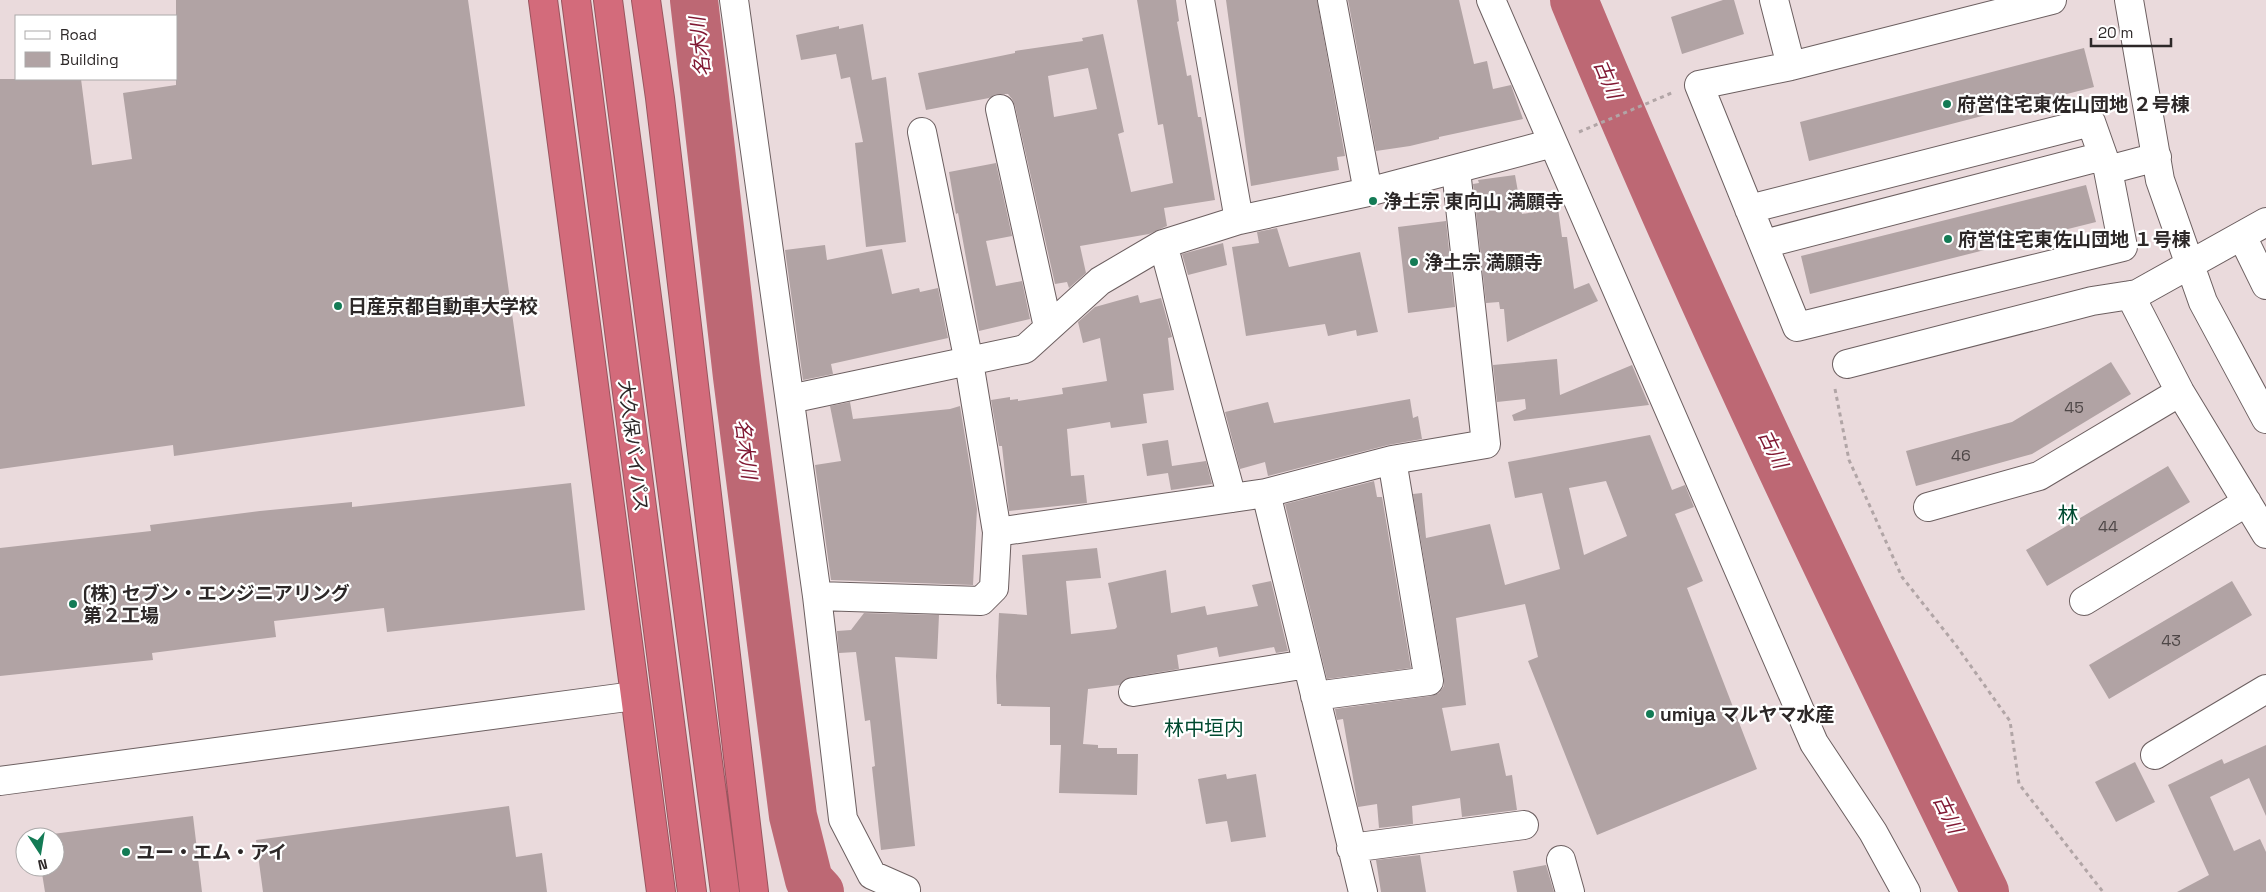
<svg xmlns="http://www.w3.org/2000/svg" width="2266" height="892" font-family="'Space Grotesk','Noto Sans JP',sans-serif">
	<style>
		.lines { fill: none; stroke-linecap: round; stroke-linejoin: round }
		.river { stroke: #bd6874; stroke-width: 48 }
		.building { fill: #b1a3a4; fill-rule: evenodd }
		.minor-casing { stroke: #6c5f60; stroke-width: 30 }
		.highway-casing { stroke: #99545e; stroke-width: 30 }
		.path { stroke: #b1a5a6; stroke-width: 3; stroke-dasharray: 4 4; stroke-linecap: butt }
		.minor { stroke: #fff; stroke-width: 28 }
		.highway { stroke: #d36b7b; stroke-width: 28 }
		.poi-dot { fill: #137b55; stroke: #fff; stroke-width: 2 }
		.labels { text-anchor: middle; stroke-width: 4.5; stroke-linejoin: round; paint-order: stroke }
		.number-label { font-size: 16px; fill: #4e4747 }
		.poi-label { font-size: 19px; font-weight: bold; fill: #2d2828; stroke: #fff; text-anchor: start }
		.street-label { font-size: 19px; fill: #2d2828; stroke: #fff }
		.water-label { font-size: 20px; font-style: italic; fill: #801833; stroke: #fff }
		.neighbourhood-label { font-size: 20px; fill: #004a30; stroke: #fff }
		.quarter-label { font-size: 21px; fill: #004a30; stroke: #fff }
	</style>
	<rect width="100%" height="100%" fill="#eadadc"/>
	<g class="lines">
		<path class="river" d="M694,0L737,377L793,816L809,880L820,892
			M1574,0C1699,303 1841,598 1985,892"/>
	</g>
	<path class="building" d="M176,0H468L525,406L174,456L173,445L0,469V79H81L92,165L132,159L123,93L176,85Z
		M1137,0H1176L1179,21L1177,22L1187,76L1191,75L1198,117H1201L1215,200L1164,208L1167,226L1149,234L1080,246L1086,273L1069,288L1067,282L1055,284L1015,106L1012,99L1008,94H997L989,98L926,110L918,73L1015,53V51L1083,41L1082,38L1103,34L1124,132L1118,134L1131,192L1173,183L1163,124L1158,125ZM1088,68L1097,109L1054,117L1048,76Z
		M1226,0H1317L1345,156L1337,157L1339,170L1251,186Z
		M1348,0H1459L1474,64L1487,61L1493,89L1511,85L1523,119L1439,137V139L1410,146L1376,151Z
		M1723,0H1734L1744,34L1682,54L1671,17Z
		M863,24L872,80L886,77L906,242L866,247L855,143L863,142L850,77L841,79L836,54L801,60L796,35L839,26V29Z
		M2084,48L2094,87L1809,161L1800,122Z
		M996,163L1012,236L986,241L996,286L1022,281L1030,319L979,331L958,213L956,214L949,172Z
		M1515,175L1522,214L1558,208L1562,237H1567L1574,289L1589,283L1598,301L1507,342L1504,309H1500L1499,302L1486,303L1473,184L1479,183L1478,180Z
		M2086,185L2096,222L1810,294L1801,256Z
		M1446,221L1455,307L1408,313L1398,227Z
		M1277,228L1289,267L1360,252L1378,332L1357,336L1356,330L1328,336L1325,324L1246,336L1232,247L1259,243L1257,232Z
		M1223,243L1227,265L1188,275L1182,254Z
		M825,245L827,260L882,249L892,294L919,288L920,292L938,288L948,338L831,364L833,374L803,380L785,250Z
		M1138,295L1140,303L1161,298L1172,337L1168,338L1174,390L1143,394L1147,423L1111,428L1110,422L1067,429L1071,476L1084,475L1087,503L1009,511L1002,446H999L991,400L1010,397V400L1018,399V401L1063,394L1062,388L1107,381L1100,338L1083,343L1078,322L1095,307Z
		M1557,359L1560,395L1632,365L1649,405L1514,421L1512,415L1526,409L1525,399L1497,402L1493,365Z
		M2111,362L2131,394L2032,454L1916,486L1906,451L2012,422Z
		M1410,399L1413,418L1418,416L1422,439L1388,445L1268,476L1265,462L1240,469L1225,412L1268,402L1274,423Z
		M850,402L853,419L950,409L960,406L977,509L973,585L831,580L815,465L841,461L830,406Z
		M1650,435L1672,490L1685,485L1694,507L1675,514L1703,581L1687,588L1757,769L1597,835L1528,661L1538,657L1525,604L1456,618L1466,705L1442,708L1451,751L1499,743L1506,776L1512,775L1517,810L1462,817L1460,798L1412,806L1413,824L1379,828L1377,804L1358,807L1343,719L1337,720L1335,709L1431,696L1439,693L1444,686V678L1413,494L1422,493L1426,538L1490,524L1505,585L1560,569L1542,493L1515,498L1508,462ZM1606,481L1627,536L1584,555L1569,488Z
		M1168,440L1172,466L1206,461L1212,484L1171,490L1168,473L1147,476L1142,444Z
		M2168,466L2190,502L2047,586L2026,550Z
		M1374,481L1377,497H1382L1411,668L1327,679L1285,504Z
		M571,483L585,610L387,632L384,608L274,621L276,637L152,653L153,660L0,676V548L151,531L150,525L260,511L352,502V507Z
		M1097,548L1101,578L1066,581L1071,634L1115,629L1117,627L1108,583L1166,570L1171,613L1205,606L1207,615L1258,606L1252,585L1271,581L1288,651L1276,653L1274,647L1219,657L1217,647L1177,655L1179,669L1131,677L1120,685L1088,689L1083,744L1098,745V748H1117V754H1138L1137,795L1059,793L1061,745H1050V707L1001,706V704H997L996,676L999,613L1027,615L1022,555Z
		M2232,581L2252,615L2109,699L2089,665Z
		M864,613L939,615L937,659L895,657L915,846L881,850L872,767L875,766L870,720L865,721L856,652L839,653L837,631L851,630Z
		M2266,745V816L2249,778L2210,797L2234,851L2260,839L2266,852V892H2177L2209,875L2168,785L2222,759L2224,764Z
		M2135,762L2155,802L2116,822L2095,782Z
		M1226,774L1227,779L1256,774L1266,837L1231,842L1227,821L1206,824L1198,779Z
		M509,806L516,857L542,853L547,892H263L256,840Z
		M193,816L202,892H45L41,867H55V837L37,836Z
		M1420,855L1426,892H1381L1376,860Z
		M1546,865L1554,892H1517L1513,871Z"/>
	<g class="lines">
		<g class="minor-casing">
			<path id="minor" d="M734,0L817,596L981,601L994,588L997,532L1266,493L1392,460L1486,444L1456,170
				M1200,0L1239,220
				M1332,0L1368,192
				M1491,0L1814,743L1873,832L1906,892
				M1774,0L1791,66
				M2129,0L2160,180L2203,302L2266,419
				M1000,109L1048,327
				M922,132L969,362L997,532
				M2108,170L2157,157
				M1749,209L2091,122L2108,170L2123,247L1797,327L1699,85L1791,66L2052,0
				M2242,236L2266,285
				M1163,244L1232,498
				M1764,244L2103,156
				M2130,295L2180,392L2266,534
				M1847,364L2092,301L2137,294L2266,222
				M790,399L1025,349L1100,281L1163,244L1239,220L1368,192L1553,143
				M1266,493L1363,892
				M1928,507L2039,476L2180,392
				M817,596L843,819L872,875L906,890
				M2084,601L2247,502
				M1133,692L1307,664
				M1315,696L1429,681L1392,460
				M2155,755L2266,689
				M0,781L634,696
				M1351,848L1524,825
				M1561,860L1570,892"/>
		</g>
		<g class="highway-casing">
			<path id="highway" d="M543,0L661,892
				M576,0L692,892
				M608,0L725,892
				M646,0L660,98L754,892"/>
		</g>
		<path class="path" d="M1579,132L1674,92
			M1835,389L1849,460L1902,577L1955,644L2010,721L2019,784L2103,892"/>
		<use href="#minor" class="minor"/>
		<use href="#highway" class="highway"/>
	</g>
	<g class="poi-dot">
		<circle cx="1947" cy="104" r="5"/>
		<circle cx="1373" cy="201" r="5"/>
		<circle cx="1948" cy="239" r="5"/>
		<circle cx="1414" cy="262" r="5"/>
		<circle cx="338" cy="306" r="5"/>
		<circle cx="73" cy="604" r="5"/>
		<circle cx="1650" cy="714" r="5"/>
		<circle cx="126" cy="852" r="5"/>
	</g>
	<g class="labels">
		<g class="number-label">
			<text x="2074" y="413">45</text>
			<text x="1961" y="461">46</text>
			<text x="2108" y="532">44</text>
			<text x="2171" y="646">43</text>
		</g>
		<g class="poi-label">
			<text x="1957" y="111">府営住宅東佐山団地 ２号棟</text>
			<text x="1383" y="208">浄土宗 東向山 満願寺</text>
			<text x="1958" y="246">府営住宅東佐山団地 １号棟</text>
			<text x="1424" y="269">浄土宗 満願寺</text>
			<text x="348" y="313">日産京都自動車大学校</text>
			<text x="83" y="600">(株) セブン・エンジニアリング<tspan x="83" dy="22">第２工場</tspan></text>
			<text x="1660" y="721">umiya マルヤマ水産</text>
			<text x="136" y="859">ユー・エム・アイ</text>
		</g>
		<g class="street-label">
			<text transform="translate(634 446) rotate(83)" y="7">大久保バイパス</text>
		</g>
		<g class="water-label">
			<text transform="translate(700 47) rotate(-96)" y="7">名木川</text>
			<text transform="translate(1608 79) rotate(67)" y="7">古川</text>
			<text transform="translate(746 449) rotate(83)" y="7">名木川</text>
			<text transform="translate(1773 449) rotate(64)" y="7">古川</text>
			<text transform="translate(1948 814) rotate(64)" y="7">古川</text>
		</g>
		<g class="neighbourhood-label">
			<text x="1204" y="735">林中垣内</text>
		</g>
		<g class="quarter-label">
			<text x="2068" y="522">林</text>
		</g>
	</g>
	<rect x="15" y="15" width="162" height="65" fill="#ffffff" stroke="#aba9a9"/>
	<rect x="25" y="31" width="25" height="8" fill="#ffffff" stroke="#aba9a9"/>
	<text x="60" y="40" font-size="15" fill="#2d2828">Road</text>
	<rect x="25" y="52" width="25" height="15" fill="#b1a3a4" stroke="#aba9a9"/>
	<text x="60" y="65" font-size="15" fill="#2d2828">Building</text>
	<g transform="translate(40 852) rotate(168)"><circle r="24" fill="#ffffff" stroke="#aba9a9"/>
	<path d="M0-4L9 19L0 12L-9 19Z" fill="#137b55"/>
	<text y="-8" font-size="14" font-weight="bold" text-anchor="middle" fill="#2d2828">N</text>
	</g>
	<path d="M2091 38v8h80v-8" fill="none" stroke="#2d2828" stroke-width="2.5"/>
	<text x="2098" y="38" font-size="15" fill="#2d2828" stroke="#ffffff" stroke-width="4" paint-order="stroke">20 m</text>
</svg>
